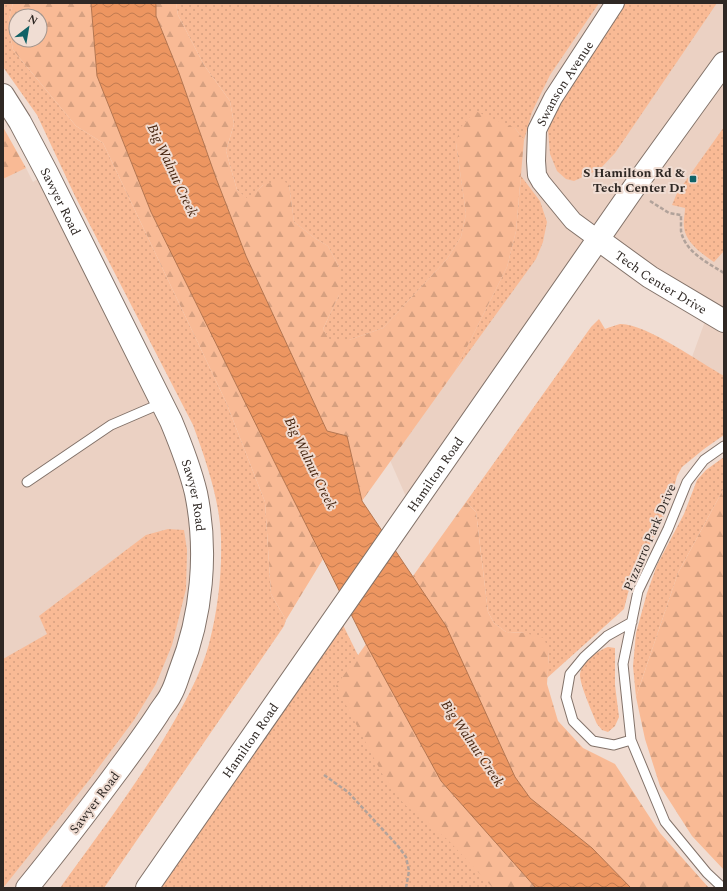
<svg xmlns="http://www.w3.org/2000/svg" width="727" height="891" font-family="Spectral,serif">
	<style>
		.built { fill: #ebd1c3 }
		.grass { fill: url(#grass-dots) }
		.forest { fill: url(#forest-firs); fill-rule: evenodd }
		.water { fill: url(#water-waves); stroke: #b4754f }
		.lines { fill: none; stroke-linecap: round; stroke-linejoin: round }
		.service-casing { stroke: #827269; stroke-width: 11 }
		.minor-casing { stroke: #827269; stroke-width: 20 }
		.tertiary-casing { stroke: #827269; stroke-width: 24 }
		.secondary-casing { stroke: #827269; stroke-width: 24 }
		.primary-casing { stroke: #827269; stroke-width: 24 }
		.path { stroke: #b1a29a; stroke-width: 2.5; stroke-dasharray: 4 2; stroke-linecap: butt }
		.service { stroke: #fff; stroke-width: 9 }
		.minor { stroke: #fff; stroke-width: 18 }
		.tertiary { stroke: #fff; stroke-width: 22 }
		.secondary { stroke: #fff; stroke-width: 22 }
		.primary { stroke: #fff; stroke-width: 22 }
		.poi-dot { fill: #116267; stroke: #f0ddd3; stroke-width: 1.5 }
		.labels { text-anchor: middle; stroke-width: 4; stroke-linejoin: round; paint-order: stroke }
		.street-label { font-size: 13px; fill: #2f2824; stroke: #f0ddd3 }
		.poi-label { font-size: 13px; font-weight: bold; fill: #2f2824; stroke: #f0ddd3; text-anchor: end }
		.water-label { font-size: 14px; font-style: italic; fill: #411f09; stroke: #f0ddd3 }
	</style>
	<defs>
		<pattern id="grass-dots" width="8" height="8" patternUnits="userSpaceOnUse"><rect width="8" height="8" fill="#f9ba95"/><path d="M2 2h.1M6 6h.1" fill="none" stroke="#d6a080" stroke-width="1.8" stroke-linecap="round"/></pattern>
		<pattern id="forest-firs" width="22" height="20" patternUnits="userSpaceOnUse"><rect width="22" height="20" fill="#f9ba95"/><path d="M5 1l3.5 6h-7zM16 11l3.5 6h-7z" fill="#d6a080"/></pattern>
		<pattern id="water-waves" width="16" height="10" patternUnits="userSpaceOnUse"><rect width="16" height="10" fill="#ed9661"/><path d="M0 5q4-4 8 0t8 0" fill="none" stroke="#c07a50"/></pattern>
	</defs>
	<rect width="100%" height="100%" fill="#f0ddd3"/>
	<path class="built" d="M213,3H724V380L692,357L708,313L599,240L411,508L246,133Z
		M26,168L33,182L47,173L196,492L186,656L27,888H3V179Z"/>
	<path class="grass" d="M3,3H13L8,23L13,50L76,126L103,143L226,402L265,502L271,594L286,620L284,626L104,888H60C100,832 142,778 176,718C189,695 202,670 209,644C218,609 222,574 221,539C220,500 206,461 193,425L75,196L37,115L3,67Z
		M176,3H599L550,75L532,112L524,140L515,128L456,143L466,214L461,237L447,259L383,328L349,340L330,341L323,329L339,295V267L328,246L316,239L294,222L289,184L263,185L248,200L237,190L226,151L234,124L230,101L204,65L178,15Z
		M624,3H717L615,153L600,169L574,181L566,179L557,171L550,154L548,130L554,110L569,85Z
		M724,127V251L714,262C702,254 685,242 684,227C683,221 685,214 685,208L672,205L677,193Z
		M521,176L540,201L547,222L543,242L536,259L455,371L507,267L516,231Z
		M599,319L605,329C610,327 616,325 620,324C645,323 701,363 724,376V435L704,449L682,467L677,476L671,499L660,527L642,559L628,593L624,609L547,678L549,652L525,633L506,632L494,623L488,612L476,512L466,502L591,327Z
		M724,457V488L678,573L636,697L633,666L636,633L647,593L657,565L684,514L697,480L706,470Z
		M168,529L184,530L187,550L186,589L172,645L156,684L134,720L90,779L3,888V659L47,634L39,616L146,535Z
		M338,615L420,780L518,888H147Z
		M608,647L615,648V685L619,717L615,726L608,732L602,730L597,724C593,714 579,683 580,674C582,662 597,651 608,647Z"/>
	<path class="forest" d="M13,3H91L97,76L151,212L323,559L286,620L271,594L265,502L226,402L103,143L76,126L13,50L8,23ZM16,16H40V40H16Z
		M156,3H176L178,15L204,65L230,101L234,124L226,151L237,190L248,199L263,185L281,180L289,184L294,222L316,239L328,246L339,267V295L323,329L330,340H349L383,328L447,259L461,237L466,214L456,143L460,128L475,111L515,128L524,140L516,231L507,267L455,371L362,501L347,436L327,431L246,256L216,178L179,73L156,16Z
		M3,127L26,168L3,179Z
		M724,488V870L692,836L660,786L645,739L636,697L678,573Z
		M466,502L476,512L488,612L494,623L506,632L525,633L544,638L549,652L547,684L558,721L583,748L615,764L660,833L709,888H631L592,848L530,798L515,777L487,716L413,576Z
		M366,644L441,781L536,888H493L448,840L404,804L386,781L336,686Z"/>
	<path class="water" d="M91,3H156V16L179,73L216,178L246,256L327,431L347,436L362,501L446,626L515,777L530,798L592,848L631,888H536L441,781L366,644L274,461L151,212L97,76Z"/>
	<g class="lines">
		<g class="service-casing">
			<path id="service" d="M27,482L111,425L162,403
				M631,740L614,745L593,741L573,721L566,697L570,674L584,657L607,636L632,622
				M723,888L707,873L665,822L631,740L623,664L638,591L668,529L687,482L704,460L724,446"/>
		</g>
		<g class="minor-casing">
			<g id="minor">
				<path id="s1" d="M599,240L573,221L541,182L537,175L536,161L537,130L553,98L615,3"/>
			</g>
		</g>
		<g class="tertiary-casing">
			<g id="tertiary">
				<path id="s2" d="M3,95L20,122L47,173L171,421C181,445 190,468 196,493C208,552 202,615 180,671C177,679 175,687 171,694C168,701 162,707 158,714C145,734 130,754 116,773C87,812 58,850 27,888"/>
			</g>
		</g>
		<g class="secondary-casing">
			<g id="secondary">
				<path id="s3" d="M599,240L650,277L724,321"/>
			</g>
		</g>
		<g class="primary-casing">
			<g id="primary">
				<path id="s4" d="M147,888L633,189L724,63"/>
			</g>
		</g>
		<path class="path" d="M650,201L669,213L681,215C681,220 681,226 681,231C685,252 708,263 724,273
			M324,775L348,792L398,846L406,857L409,871L406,888"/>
		<use href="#service" class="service"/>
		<use href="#minor" class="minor"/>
		<use href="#tertiary" class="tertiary"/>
		<use href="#secondary" class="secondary"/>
		<use href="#primary" class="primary"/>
	</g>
	<rect class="poi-dot" x="689" y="175" width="8" height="8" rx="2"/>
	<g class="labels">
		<g class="street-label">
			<text dy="5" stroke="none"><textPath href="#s1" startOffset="190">Swanson Avenue</textPath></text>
			<text dy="5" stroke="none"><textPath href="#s2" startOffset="121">Sawyer Road</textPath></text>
			<text dy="5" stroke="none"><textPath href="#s3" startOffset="75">Tech Center Drive</textPath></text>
			<text dy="5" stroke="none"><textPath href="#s4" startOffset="504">Hamilton Road</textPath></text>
			<text dy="5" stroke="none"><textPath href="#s2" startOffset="445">Sawyer Road</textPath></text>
			<text transform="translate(649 537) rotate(-67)" y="5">Pizzurro Park Drive</text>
			<text dy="5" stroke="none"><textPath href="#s4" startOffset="180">Hamilton Road</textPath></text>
			<text transform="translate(94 802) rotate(-53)" y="5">Sawyer Road</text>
		</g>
		<g class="poi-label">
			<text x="685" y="177">S Hamilton Rd &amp;<tspan x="685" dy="15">Tech Center Dr</tspan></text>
		</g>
		<g class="water-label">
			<text transform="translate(173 170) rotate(65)" y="5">Big Walnut Creek</text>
			<text transform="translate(311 463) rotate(64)" y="5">Big Walnut Creek</text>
			<text transform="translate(473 743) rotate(56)" y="5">Big Walnut Creek</text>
		</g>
	</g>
	<rect width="727" height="891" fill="none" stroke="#2f2824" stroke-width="8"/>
	<g transform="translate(28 28) rotate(31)"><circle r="19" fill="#f0ddd3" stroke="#a3958d"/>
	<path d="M0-3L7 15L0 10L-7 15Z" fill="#116267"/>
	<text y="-6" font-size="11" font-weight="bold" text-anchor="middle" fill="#2f2824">N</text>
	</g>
</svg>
